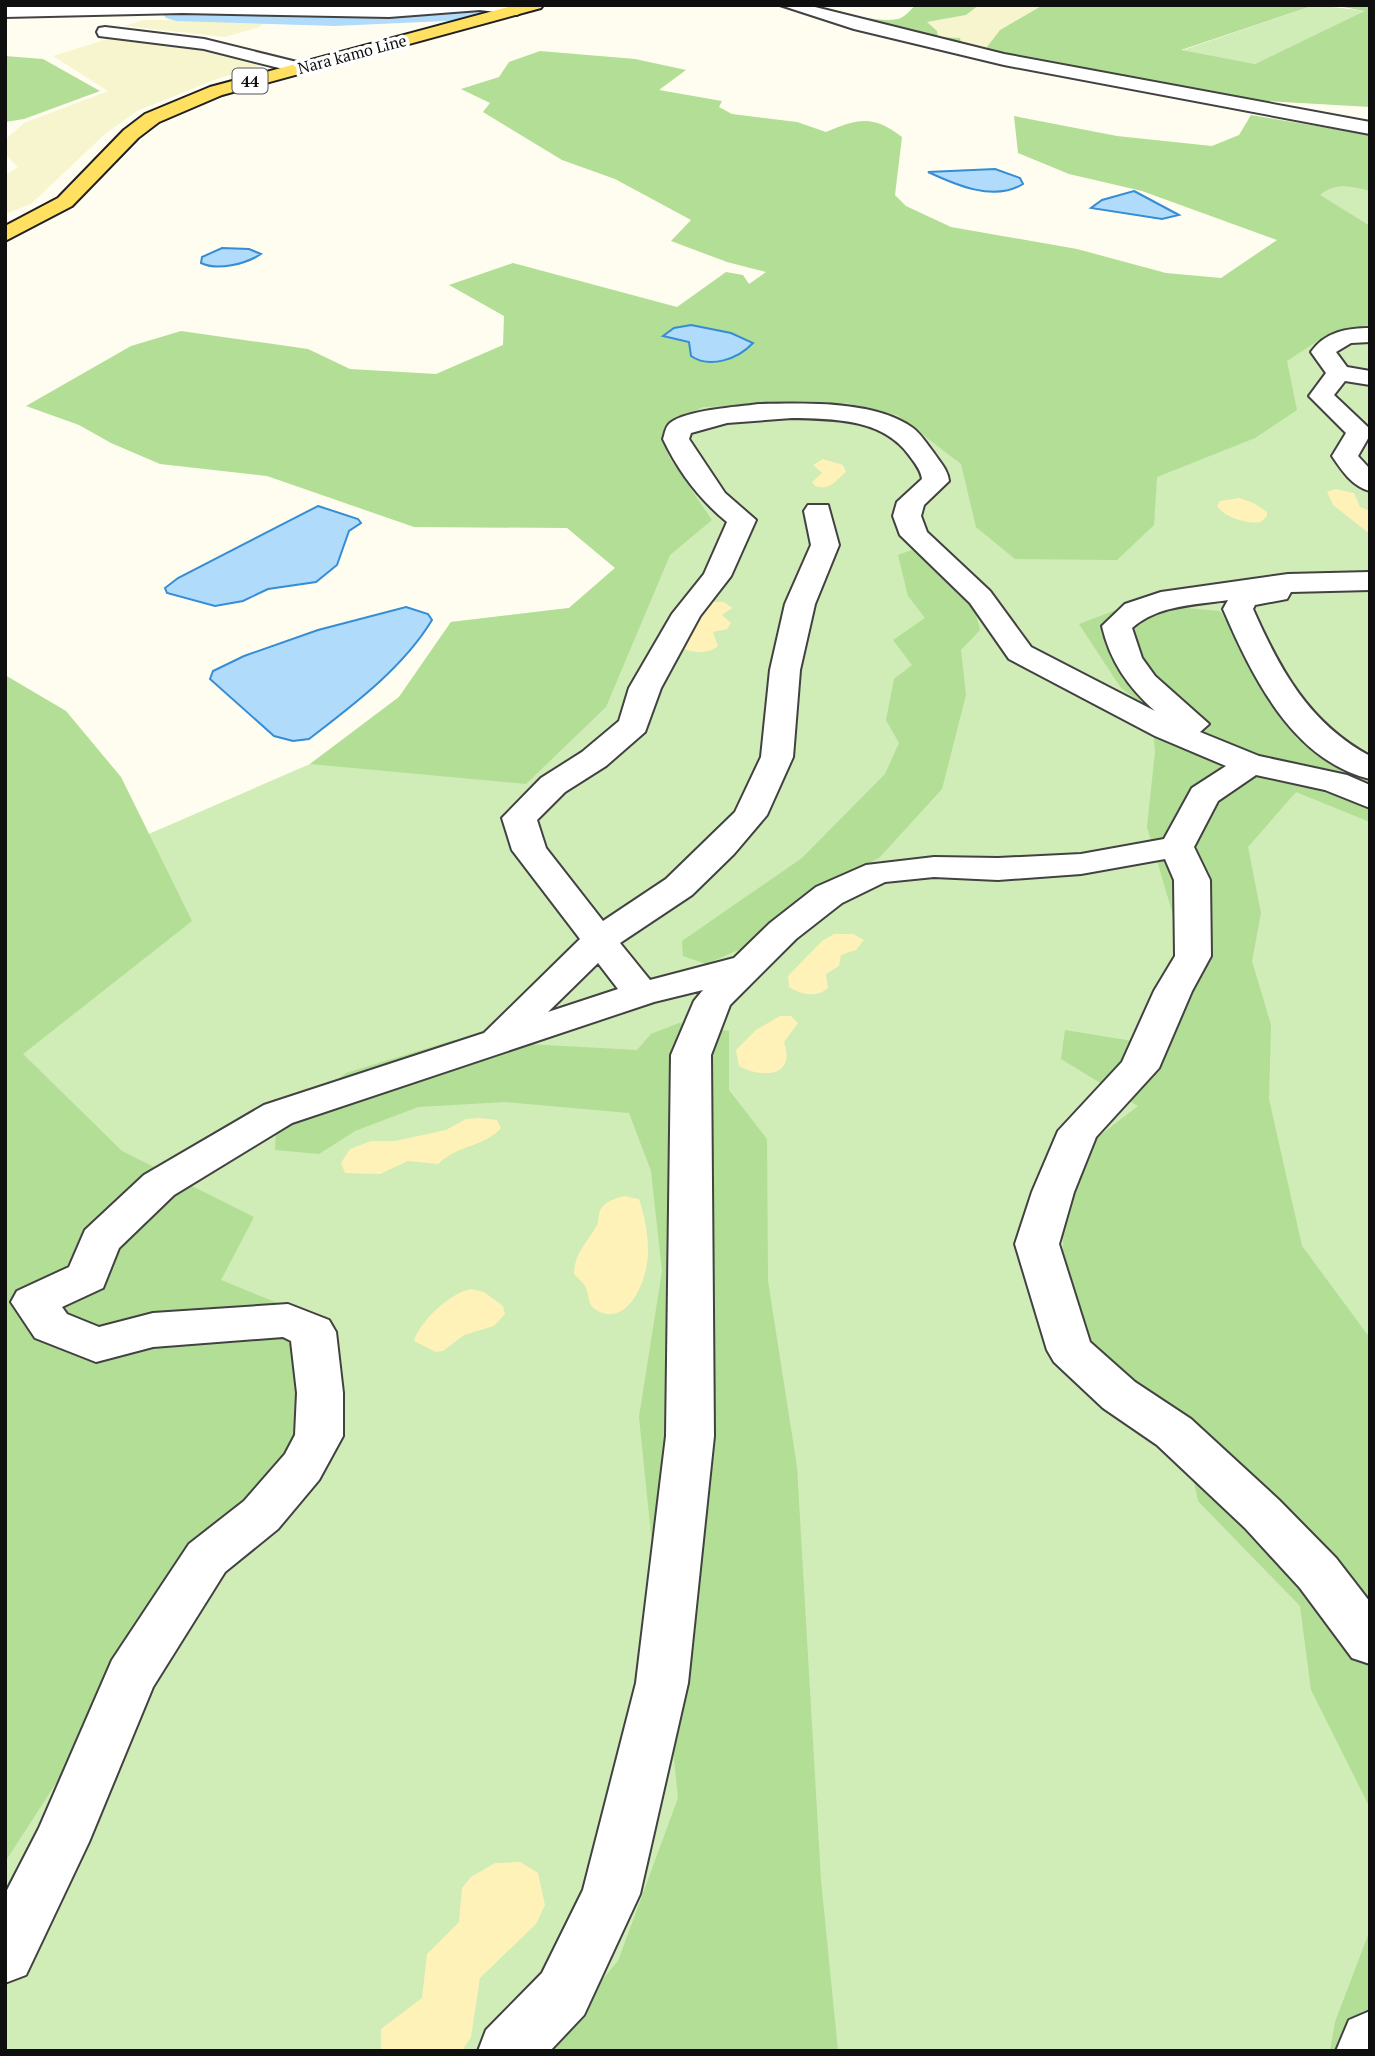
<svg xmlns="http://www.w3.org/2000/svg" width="1375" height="2056" font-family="'PT Serif',serif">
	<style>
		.farmland { fill: #f7f5ce }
		.green { fill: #d0ecb7 }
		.forest { fill: #b2de95 }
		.sand { fill: #fef2b9 }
		.water { fill: #b1dbfa; stroke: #348dd5; stroke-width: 2 }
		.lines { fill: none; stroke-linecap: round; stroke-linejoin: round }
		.river { fill: #b1dbfa; fill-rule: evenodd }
		.minor-casing { stroke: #424242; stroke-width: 4 }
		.major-casing { stroke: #202020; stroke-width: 4 }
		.minor { fill: #fff; fill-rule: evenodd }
		.major { fill: #ffe060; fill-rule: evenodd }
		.labels { text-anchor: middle; stroke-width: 7; stroke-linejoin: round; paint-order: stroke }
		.far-street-label { font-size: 16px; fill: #0f0f0f; stroke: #fff }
		.shield { fill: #fff; stroke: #575757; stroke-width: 2 }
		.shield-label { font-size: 16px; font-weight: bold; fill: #0f0f0f }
	</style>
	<rect width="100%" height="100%" fill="#fffdf0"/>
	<path class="farmland" d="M979,5H1043L1000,30L994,55L963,48L960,38L938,37L927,22L966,15Z
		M143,20H205L266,21L259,27L225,37L125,26Z
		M117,36L206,48L265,64L214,80L137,111L105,134L31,204L5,214V176L18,167L5,154V140L24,123L108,91L53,56Z"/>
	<path class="green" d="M1315,5L1367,11L1255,64L1180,51Z
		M1370,172V261L1297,184Z
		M1370,272V2051H5V903L128,843L310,764L399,697L451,622L569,608L615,568L586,522L685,384Z"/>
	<path class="forest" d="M916,5H979L966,15L927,22L937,31L938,37L960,38L963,48L835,16C856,13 877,23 898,19C904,18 911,9 916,5Z
		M1043,5H1315L1181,50L1255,64L1365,11L1332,5H1370V107L1229,99L994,55L987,47L1000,30Z
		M540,51L635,59L686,70L659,90L722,101L719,107L732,114L797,122L826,132C857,119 873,114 902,137L895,195L906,206L951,227L1077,249L1166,273L1221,278L1277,240L1142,191L1069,174L1018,153L1014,116L1117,136L1212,146L1239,135L1251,115L1370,135V191C1352,186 1335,182 1320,195L1370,226V325L1328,334L1287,361L1297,410L1255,438L1157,477L1154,525L1117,560L1015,559L976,527L961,464L897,415L846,403L766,405L703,407L669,423L662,437L669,457L712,520L670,555L606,707L526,784L310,764L399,697L451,622L569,608L615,568L567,528L414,527L267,476L160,464L111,443L79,425L26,406L131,346L181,331L308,349L350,369L436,374L503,345L504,316L449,285L513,263L677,307L726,272L743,275L749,284L766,272L727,262L671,241L691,220L615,179L562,160L483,112L490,103L461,89L499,77L509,62Z
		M5,56L43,59L100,91L24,119L5,122Z
		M912,550L973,603L980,630L961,650L966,695L942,789L880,857L847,876L750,945L706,964L683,956L682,941L802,858L885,774L899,743L886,720L894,679L912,665L893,640L925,618L908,596L898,555Z
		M1124,607H1174L1220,611L1297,739L1370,762V822L1296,792L1248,847L1261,913L1252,961L1271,1025L1269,1099L1302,1246L1370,1338V1853L1368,1804L1311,1690L1300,1606L1198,1501L1181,1419L1126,1382L1086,1338L1072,1298L1063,1254V1219L1094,1140L1138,1106L1061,1059L1065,1030L1163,1046L1184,999L1174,952L1173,915L1147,827L1155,752L1152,711L1121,688L1079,624Z
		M5,675L66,711L121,777L192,921L23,1054L122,1151L254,1217L221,1280L332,1325L335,1385L270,1527L164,1579L91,1729L5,1862Z
		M679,1023L729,1031V1090L767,1139L768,1281L797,1467L821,1880L838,2051H542L618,1961L678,1798L639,1417L662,1271L651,1171L629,1113L505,1102L418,1107L355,1131L319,1154L275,1150L276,1132L346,1073L454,1040L637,1050L651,1034Z
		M1370,1930V2051H1330L1335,2022Z"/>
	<path class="sand" d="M823,459L843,465L846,472C835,481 830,491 815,486L812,482L822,473L813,465Z
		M1335,489L1354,493L1360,507L1370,511V534L1333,505L1327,492Z
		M1239,498L1254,503L1267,512V516L1261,522C1247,524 1225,518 1217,506L1220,501Z
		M711,602H724L732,608L722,615L731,623L727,629L713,632L718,646C707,655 692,653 679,647L697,611Z
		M834,934H853L864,940L856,950L841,955L839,966L826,974L828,988C817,998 801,995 789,987L788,976L822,941Z
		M780,1016H791L798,1023L784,1042C796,1077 763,1079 739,1066L736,1050L756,1030Z
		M479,1118L497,1120L501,1128C483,1148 461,1143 438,1164L408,1161L380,1174L345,1173L341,1163L350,1149L371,1141H395L446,1130L466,1119Z
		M624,1196L639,1199C646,1220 651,1248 646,1269C641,1292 624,1326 596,1310C588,1305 590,1300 587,1291C586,1285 579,1279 574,1274C575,1251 587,1244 597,1225C600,1218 597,1211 604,1205C609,1200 617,1198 624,1196Z
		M471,1289L484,1292L503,1306L505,1314L494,1326L464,1335L443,1351L436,1352L414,1341C420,1321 450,1293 471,1289Z
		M520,1862L538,1873L545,1905L536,1924L480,1978L471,2037L462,2051H381V2029L422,1998L427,1954L459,1922L462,1888L471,1877L495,1863Z"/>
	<path class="water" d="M995,169L1020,178L1023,184C994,202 956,185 928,172Z
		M1134,191L1179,215L1162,219L1091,208L1102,200Z
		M222,248L249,249L261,254C246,264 217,271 201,263L202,257Z
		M691,325L731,333L753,343C738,359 710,369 691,356L689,342L663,336L674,328Z
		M318,506L358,519L361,523L349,531L337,565L316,582L268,589L243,601L215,606L167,593L165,588L178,578Z
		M406,607L428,614L432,620C403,668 353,705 309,739L293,741L274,736L210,679L213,671L244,656L318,630Z"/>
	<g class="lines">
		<path class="river" d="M168,5L335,8L500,5L503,10L499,16L489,19L335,26L176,21L166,18L162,12Z"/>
		<g class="minor-casing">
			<path id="minor" d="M88,5H518L525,10L517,15L480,10L389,17L182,13L5,17V7Z
				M780,5H807L1004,54L1370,122V134L1004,65L854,29Z
				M105,27L204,39L305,64L308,68L299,73L204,49L99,36L97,32L99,28Z
				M1370,328V342L1351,343L1336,352L1347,367L1370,371V385L1345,381L1334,395L1370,429V435L1358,456L1370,469V491C1352,486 1342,471 1332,456L1346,433L1309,396L1326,373L1311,352C1325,332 1347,328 1370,328Z
				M759,404C803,403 875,400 913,428C921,434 927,444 934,453C940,462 948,470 949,481L924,505L921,516L927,532L990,591L1031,647L1155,711C1128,687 1110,661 1102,626L1125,604L1161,592L1288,574L1370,572V590L1291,592L1287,599L1255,605L1253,609C1280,670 1309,723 1370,756V779C1292,760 1252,676 1223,609L1228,600C1195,605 1158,605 1132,628L1142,658L1155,676L1209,724L1200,732L1259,756L1347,775L1370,785V808L1325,790L1256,775L1218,801L1194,847L1210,880L1211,956L1192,991L1159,1068L1096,1137L1074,1192L1059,1244L1090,1342L1135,1382L1191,1419L1279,1500L1336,1558L1370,1602V1664L1352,1658L1300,1588L1245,1528L1157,1445L1103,1408L1054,1362L1047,1350L1015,1244L1032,1192L1058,1131L1122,1062L1154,991L1175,956L1174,880L1165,859L1081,874L998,880L934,877L885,882L842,903L796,939L730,1005L711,1055L714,1436L688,1683L640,1894L584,2015L550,2051H478L486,2030L542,1973L583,1890L636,1683L666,1436L671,1055L694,1001L703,990L654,1002L292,1123L174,1195L119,1248L103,1288L62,1307L67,1314L99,1327L153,1313L288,1304L329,1320L336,1332L343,1393V1436L319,1480L278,1529L225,1572L153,1687L89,1842L26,1975L5,1983V1894L39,1828L112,1660L189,1544L244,1501L285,1454L295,1435L297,1393L291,1341L283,1337L153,1347L96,1362L35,1338L11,1302L17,1291L69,1267L85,1230L144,1175L264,1105L484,1033L580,939L512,850L502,818L541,778L582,752L619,721L629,688L672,614L704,574L727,522C700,500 678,471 663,439C665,434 665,427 670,423C686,410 737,407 759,404ZM792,418C833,419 882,418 909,455C914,462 921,470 922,479L897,502L893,516L900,535L970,603L1009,659L1155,736L1226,766L1192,788L1164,839L1081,854L998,858L934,857L866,865L816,887L770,923L734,958L650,980L620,943L692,895L734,854L767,815L793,757L800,670L815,604L839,545L828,505H808L804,511L811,545L785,604L770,670L761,757L735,812L666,879L603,921L546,848L537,820L565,792L606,766L645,732L661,688L700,616L731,576L756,520L725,493L689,439L691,433L727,423ZM598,963L618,989L548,1012Z
				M1370,2011V2051H1336L1349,2020Z"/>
		</g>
		<g class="major-casing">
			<path id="major" d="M516,5H543L541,8L222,95L159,122L138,138L72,206L5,241V226L58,198L124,130L145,114L210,87Z"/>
		</g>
		<use href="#minor" class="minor"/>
		<use href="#major" class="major"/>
	</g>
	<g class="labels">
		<g class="far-street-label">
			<text transform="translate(352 54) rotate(-15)" y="6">Nara kamo Line</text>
		</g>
		<rect class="shield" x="232.5" y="68.5" width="35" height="25" rx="5"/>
		<g class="shield-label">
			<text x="250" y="87">44</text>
		</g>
	</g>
	<rect width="1375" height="2056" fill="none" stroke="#0f0f0f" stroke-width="14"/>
</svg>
